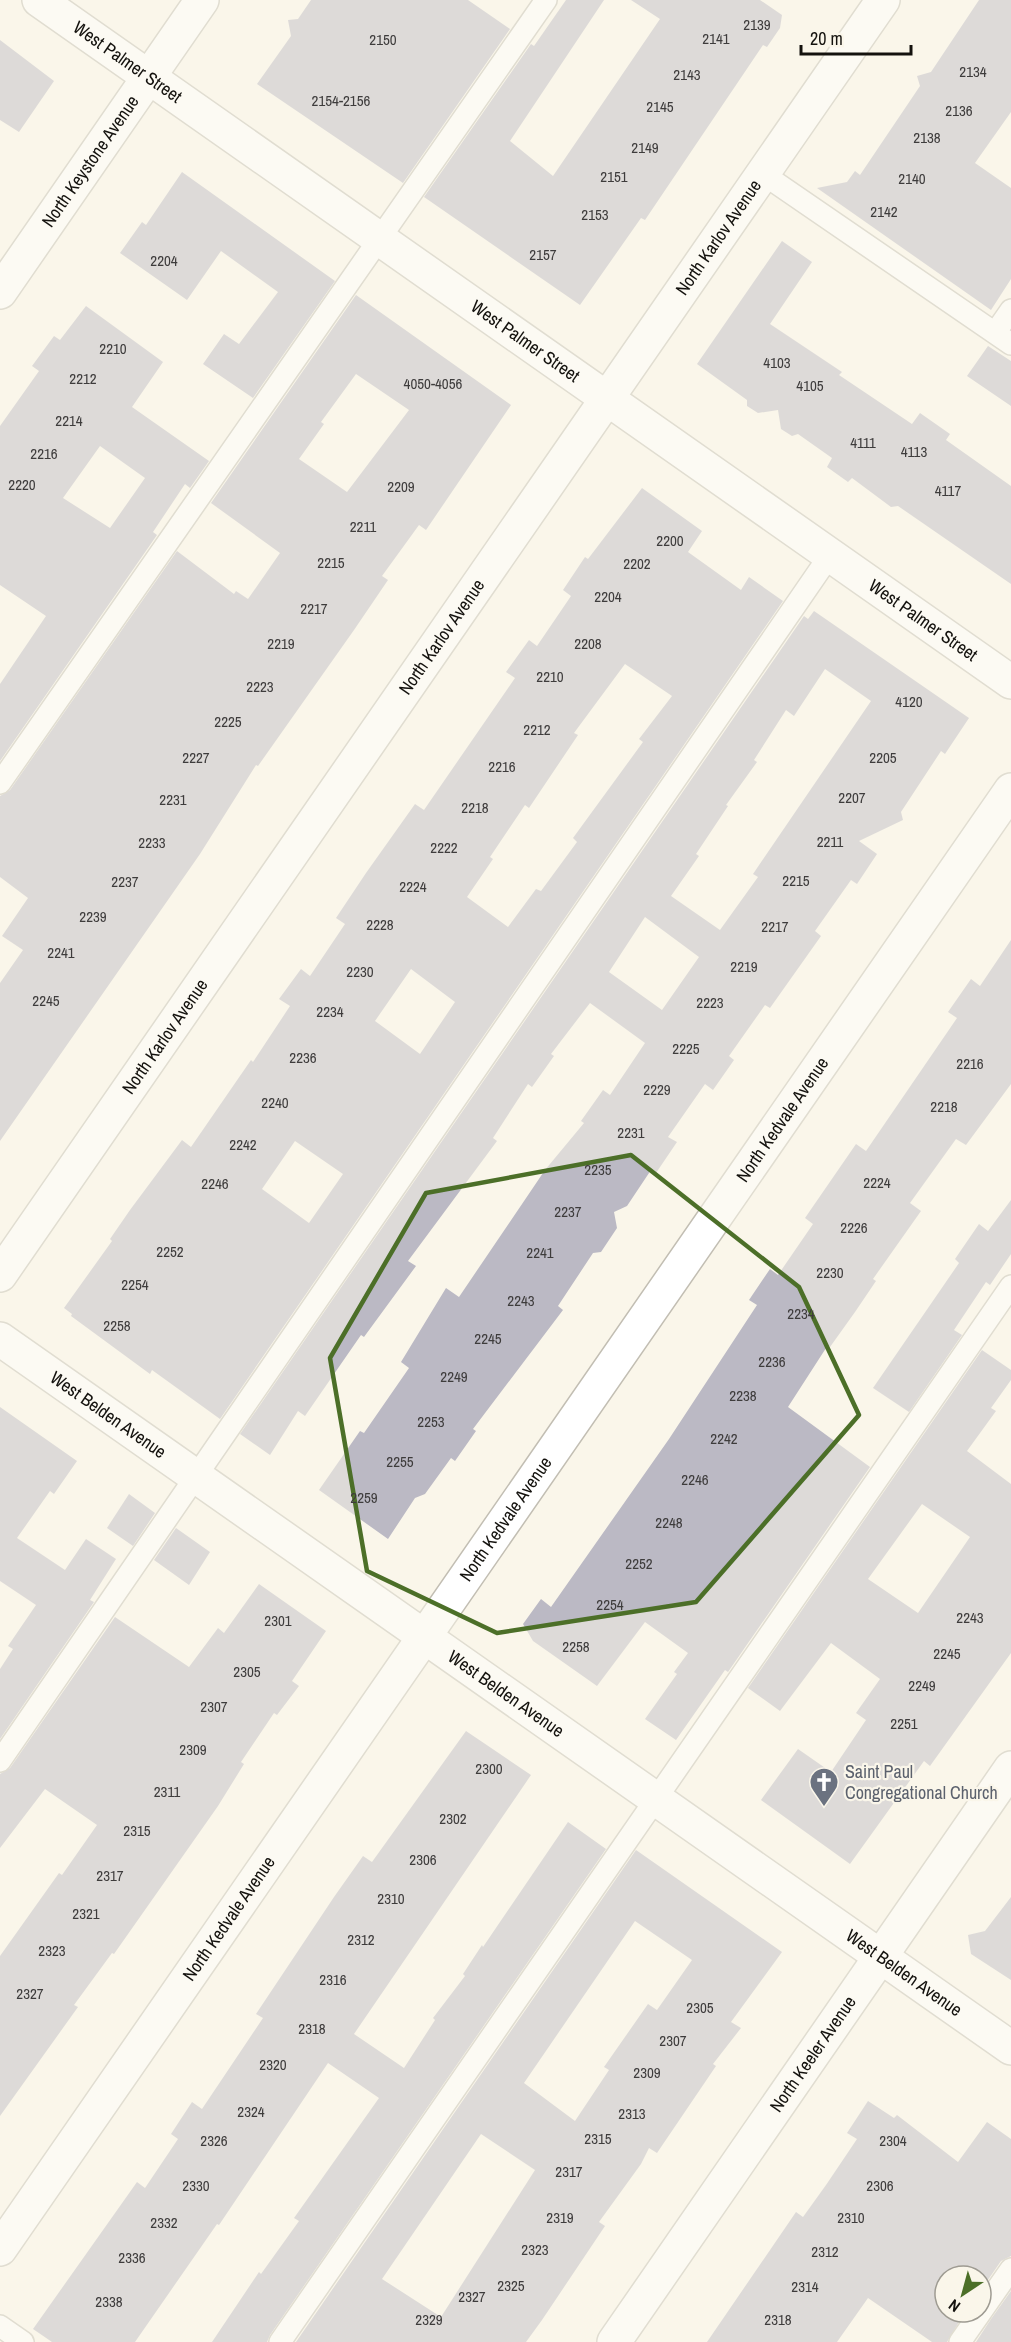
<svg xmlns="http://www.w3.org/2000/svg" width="1011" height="2342" font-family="'Archivo Narrow',sans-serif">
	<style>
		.building { fill: #bbb9c4; fill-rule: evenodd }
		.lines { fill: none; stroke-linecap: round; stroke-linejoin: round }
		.service-casing { stroke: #c2beb3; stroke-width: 24 }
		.minor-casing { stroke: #c2beb3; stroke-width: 36 }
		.service { stroke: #fff; stroke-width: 21 }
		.minor { stroke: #fff; stroke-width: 33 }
		.marked { fill: none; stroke: #4c6f28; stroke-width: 4.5; stroke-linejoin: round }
		.labels { text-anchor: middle; stroke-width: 4.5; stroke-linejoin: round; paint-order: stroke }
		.number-label { font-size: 15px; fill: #3e3c3c }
		.street-label { font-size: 18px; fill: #14120e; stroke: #faf6ea }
		.worship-label { font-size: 18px; fill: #5b616d; stroke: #faf6ea; text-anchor: start }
	</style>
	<rect width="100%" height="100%" fill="#faf6ea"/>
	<path class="building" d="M311,0H468L510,29L403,183L257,84L291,36L288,20L298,19Z
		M566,0H604L510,141L553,176L660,19L631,0H760L782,15L780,28L767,47L763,45L645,220L641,218L580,305L424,197L531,44L534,46Z
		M979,0H1011V112L975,163L1011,188V279L991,310L817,188L847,182L855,171L860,175L920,86L917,76L931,72Z
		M0,40L54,81L19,132L0,120Z
		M182,172L335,281L253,398L203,364L224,334L239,344L278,292L221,251L187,300L120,253L142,222L146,225Z
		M782,241L812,262L770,324L842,372L839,375L912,424L920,413L950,434L946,440L1011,486V584L898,506L891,507L852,478L848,482L827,467L832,458L798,434L792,436L781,429L778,410L758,413L747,406V400L697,364Z
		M356,295L511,405L426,530L419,525L382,576L388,580L354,630L258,766L256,765L200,854L0,1141V983L23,950L2,936L28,898L0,877V796L10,790L177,551L234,594L236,591L248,599L280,553L211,503ZM356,374L409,410L347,492L299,459L324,424L321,422Z
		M86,306L163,362L132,407L209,461L190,488L185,484L153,532L157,535L0,761V684L46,616L0,585V426L39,371L32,366L54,336L60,340ZM100,446L145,478L110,528L63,498Z
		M988,346L1011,361V406L967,376Z
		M642,488L702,531L688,552L741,590L749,577L783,601L220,1419L152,1370L150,1374L71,1316L72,1314L64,1308L112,1241L110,1239L130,1210L182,1140L191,1147L251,1060L253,1062L290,1006L279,999L301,969L310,976L345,924L336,918L366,873L415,804L424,810L515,678L506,672L529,640L537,646L571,596L563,590L585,557L588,559ZM625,664L672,696L639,739L643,742L573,838L577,842L541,891L536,889L508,927L467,897L493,859L490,857L525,805L529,808L578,735L574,733ZM411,969L455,1002L420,1054L375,1021ZM295,1141L343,1174L309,1223L262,1189Z
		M814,611L969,718L945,754L941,751L901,812L903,820L859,841L877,854L857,884L851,880L815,931L821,936L770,1008L765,1005L729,1056L734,1060L713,1090L705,1084L668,1137L677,1142L656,1173L651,1170L627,1206L614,1212L617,1228L601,1252L593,1253L558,1306L563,1310L473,1429L476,1431L455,1461L451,1458L425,1494L415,1498L388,1539L319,1490L360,1431L364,1433L409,1368L401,1362L446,1288L459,1297L545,1170L584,1123L581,1121L603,1090L610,1095L645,1043L590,1003L551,1054L554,1056L532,1087L528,1084L493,1138L497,1141L408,1261L416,1266L364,1337L361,1335L305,1416L298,1411L270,1455L240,1434L804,616L808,619ZM825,669L871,701L753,874L758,877L720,930L671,896L699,856L696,854L728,806L726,805L757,762L754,760L786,710L794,716ZM645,917L699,957L662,1010L609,972Z
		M1011,940V1084L966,1145L956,1139L910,1203L921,1211L873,1279L876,1281L855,1312L830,1347L828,1345L788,1407L870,1467L728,1672L725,1670L676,1740L645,1719L677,1674L674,1672L688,1653L645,1622L597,1686L533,1641L523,1624L541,1599L551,1607L669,1439L757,1305L749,1300L770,1269L778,1275L813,1224L805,1218L856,1144L866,1151L957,1018L948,1012L971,979L980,986Z
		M1011,1200V1254L990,1285L986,1282L954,1330L962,1335L909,1412L873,1388L959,1263L955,1259L979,1224L988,1231Z
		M982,1350L1011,1370V1380L991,1408L996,1411L967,1451L1011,1484V1653L930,1766L924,1761L850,1864L761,1800L798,1749L831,1772L866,1720L856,1713L880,1679L831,1643L780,1711L748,1688ZM922,1504L970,1537L918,1613L868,1579Z
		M0,1407L77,1461L54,1494L50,1491L17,1538L65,1570L86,1539L116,1559L90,1600L94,1602L0,1739V1669L13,1649L8,1646L36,1605L0,1581Z
		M129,1494L155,1513L133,1546L107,1528Z
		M176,1528L210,1552L189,1585L154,1560Z
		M259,1584L326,1631L292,1681L299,1686L277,1715L274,1713L241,1762L244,1764L218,1806L114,1954L112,1953L74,2005L78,2007L0,2116V1956L59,1873L62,1875L97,1825L45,1789L0,1848V1774L10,1768L115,1617L189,1667L218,1628L224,1633Z
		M466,1731L531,1775L354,2034L404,2068L435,2020L433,2018L465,1976L463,1974L482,1945L483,1947L568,1822L606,1849L270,2335L267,2342H212L259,2272L261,2274L299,2221L294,2218L379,2098L328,2063L219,2225L217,2224L135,2342H52L33,2329L137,2182L145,2188L178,2139L171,2134L192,2102L202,2109L263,2018L256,2014L334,1897L363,1856L372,1862Z
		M636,1850L782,1952L731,2022L741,2028L713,2064L716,2066L657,2153L649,2148L641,2164L599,2222L605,2226L542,2320L526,2342H296ZM635,1921L692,1960L657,2010L648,2004L604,2067L609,2070L575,2121L524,2083ZM481,2134L535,2170L441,2317L382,2279Z
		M1011,1897V1980L971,1954L968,1935L985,1931Z
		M868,2101L894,2118L897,2115L958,2162L987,2122L1011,2139V2256L1001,2261L981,2290V2276H945V2312H965L947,2342H932L868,2298L837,2342H707L796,2212L803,2217L826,2185L857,2139L847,2133Z
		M1011,2291V2342H976L991,2319Z"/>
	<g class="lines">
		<g class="service-casing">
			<path id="service" d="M763,174L1011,344
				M995,333L1011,310
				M0,783L546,0
				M0,1761L830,555
				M981,2312L1011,2269
				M0,2326L23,2342
				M280,2342L1011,1286
				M960,2342L981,2312"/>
		</g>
		<g class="minor-casing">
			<g id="minor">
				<path id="s1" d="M39,0L1011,682"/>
				<path id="s2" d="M0,292L202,0"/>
				<path id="s3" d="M0,1275L883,0"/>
				<path id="s4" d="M0,1339L1011,2048"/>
				<path id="s5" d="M0,2249L1011,790"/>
				<path id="s6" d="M614,2342L1011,1768"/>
			</g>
		</g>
		<use href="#service" class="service"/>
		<use href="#minor" class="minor"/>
	</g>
	<path d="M0 0H1011V2342H0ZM631,1155L799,1287L859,1415L696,1602L497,1633L367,1571L330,1358L426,1193Z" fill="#faf6ea" fill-opacity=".55" fill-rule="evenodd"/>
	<path class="marked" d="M631,1155L799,1287L859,1415L696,1602L497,1633L367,1571L330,1358L426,1193Z"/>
	<defs>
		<g id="church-pin" transform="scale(1.5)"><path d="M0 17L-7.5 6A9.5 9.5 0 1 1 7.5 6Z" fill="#6b7280" stroke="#faf6ea"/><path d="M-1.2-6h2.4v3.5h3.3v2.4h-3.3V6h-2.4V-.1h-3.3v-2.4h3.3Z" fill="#fff"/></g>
	</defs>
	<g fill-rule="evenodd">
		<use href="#church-pin" x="824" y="1782"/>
	</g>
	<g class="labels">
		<g class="number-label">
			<text x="757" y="30">2139</text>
			<text x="716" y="44">2141</text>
			<text x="383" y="45">2150</text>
			<text x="973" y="77">2134</text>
			<text x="687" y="80">2143</text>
			<text x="341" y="106">2154-2156</text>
			<text x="660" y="112">2145</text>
			<text x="959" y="116">2136</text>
			<text x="927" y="143">2138</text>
			<text x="645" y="153">2149</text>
			<text x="614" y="182">2151</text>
			<text x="912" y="184">2140</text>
			<text x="884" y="217">2142</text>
			<text x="595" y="220">2153</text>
			<text x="543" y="260">2157</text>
			<text x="164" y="266">2204</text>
			<text x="113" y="354">2210</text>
			<text x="777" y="368">4103</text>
			<text x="83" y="384">2212</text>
			<text x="433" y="389">4050-4056</text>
			<text x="810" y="391">4105</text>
			<text x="69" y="426">2214</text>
			<text x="863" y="448">4111</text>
			<text x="914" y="457">4113</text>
			<text x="44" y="459">2216</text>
			<text x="22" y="490">2220</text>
			<text x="401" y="492">2209</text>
			<text x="948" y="496">4117</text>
			<text x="363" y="532">2211</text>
			<text x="670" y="546">2200</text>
			<text x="331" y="568">2215</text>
			<text x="637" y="569">2202</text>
			<text x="608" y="602">2204</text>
			<text x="314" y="614">2217</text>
			<text x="281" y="649">2219</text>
			<text x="588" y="649">2208</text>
			<text x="550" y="682">2210</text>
			<text x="260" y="692">2223</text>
			<text x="909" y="707">4120</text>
			<text x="228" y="727">2225</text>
			<text x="537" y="735">2212</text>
			<text x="196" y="763">2227</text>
			<text x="883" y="763">2205</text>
			<text x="502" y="772">2216</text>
			<text x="852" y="803">2207</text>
			<text x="173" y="805">2231</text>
			<text x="475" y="813">2218</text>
			<text x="830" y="847">2211</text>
			<text x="152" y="848">2233</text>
			<text x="444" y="853">2222</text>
			<text x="796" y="886">2215</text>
			<text x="125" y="887">2237</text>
			<text x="413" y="892">2224</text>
			<text x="93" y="922">2239</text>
			<text x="380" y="930">2228</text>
			<text x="775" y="932">2217</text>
			<text x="61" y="958">2241</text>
			<text x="744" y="972">2219</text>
			<text x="360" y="977">2230</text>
			<text x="46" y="1006">2245</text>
			<text x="710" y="1008">2223</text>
			<text x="330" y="1017">2234</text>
			<text x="686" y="1054">2225</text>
			<text x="303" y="1063">2236</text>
			<text x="970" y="1069">2216</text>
			<text x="657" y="1095">2229</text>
			<text x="275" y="1108">2240</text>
			<text x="944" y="1112">2218</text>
			<text x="631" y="1138">2231</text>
			<text x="243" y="1150">2242</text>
			<text x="598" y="1175">2235</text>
			<text x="877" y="1188">2224</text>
			<text x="215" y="1189">2246</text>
			<text x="568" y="1217">2237</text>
			<text x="854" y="1233">2226</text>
			<text x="170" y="1257">2252</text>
			<text x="540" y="1258">2241</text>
			<text x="830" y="1278">2230</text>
			<text x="135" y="1290">2254</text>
			<text x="521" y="1306">2243</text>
			<text x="801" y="1319">2234</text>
			<text x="117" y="1331">2258</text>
			<text x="488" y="1344">2245</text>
			<text x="772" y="1367">2236</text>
			<text x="454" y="1382">2249</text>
			<text x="743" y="1401">2238</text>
			<text x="431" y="1427">2253</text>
			<text x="724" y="1444">2242</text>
			<text x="400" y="1467">2255</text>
			<text x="695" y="1485">2246</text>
			<text x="364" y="1503">2259</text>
			<text x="669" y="1528">2248</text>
			<text x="639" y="1569">2252</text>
			<text x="610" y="1610">2254</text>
			<text x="970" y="1623">2243</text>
			<text x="278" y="1626">2301</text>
			<text x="576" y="1652">2258</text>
			<text x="947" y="1659">2245</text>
			<text x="247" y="1677">2305</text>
			<text x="922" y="1691">2249</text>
			<text x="214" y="1712">2307</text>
			<text x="904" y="1729">2251</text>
			<text x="193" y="1755">2309</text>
			<text x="489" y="1774">2300</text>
			<text x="167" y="1797">2311</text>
			<text x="453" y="1824">2302</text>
			<text x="137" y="1836">2315</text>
			<text x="423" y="1865">2306</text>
			<text x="110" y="1881">2317</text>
			<text x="391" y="1904">2310</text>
			<text x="86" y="1919">2321</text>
			<text x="361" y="1945">2312</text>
			<text x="52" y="1956">2323</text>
			<text x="333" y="1985">2316</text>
			<text x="30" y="1999">2327</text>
			<text x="700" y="2013">2305</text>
			<text x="312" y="2034">2318</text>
			<text x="673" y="2046">2307</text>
			<text x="273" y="2070">2320</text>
			<text x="647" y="2078">2309</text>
			<text x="251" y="2117">2324</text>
			<text x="632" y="2119">2313</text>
			<text x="598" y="2144">2315</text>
			<text x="214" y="2146">2326</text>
			<text x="893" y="2146">2304</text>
			<text x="569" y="2177">2317</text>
			<text x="196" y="2191">2330</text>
			<text x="880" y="2191">2306</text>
			<text x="560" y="2223">2319</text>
			<text x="851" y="2223">2310</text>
			<text x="164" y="2228">2332</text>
			<text x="535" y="2255">2323</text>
			<text x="825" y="2257">2312</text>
			<text x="132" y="2263">2336</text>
			<text x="511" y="2291">2325</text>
			<text x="805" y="2292">2314</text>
			<text x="472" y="2302">2327</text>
			<text x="109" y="2307">2338</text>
			<text x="429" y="2325">2329</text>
			<text x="778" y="2325">2318</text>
		</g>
		<g class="street-label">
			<text dy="6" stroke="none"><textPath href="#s1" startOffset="108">West Palmer Street</textPath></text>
			<text dy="6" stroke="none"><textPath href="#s2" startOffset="159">North Keystone Avenue</textPath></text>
			<text dy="6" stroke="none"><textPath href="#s3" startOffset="1262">North Karlov Avenue</textPath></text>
			<text dy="6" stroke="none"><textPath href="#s1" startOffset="594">West Palmer Street</textPath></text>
			<text dy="6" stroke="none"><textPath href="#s1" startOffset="1080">West Palmer Street</textPath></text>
			<text dy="6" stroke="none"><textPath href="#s3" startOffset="776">North Karlov Avenue</textPath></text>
			<text dy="6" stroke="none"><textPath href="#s3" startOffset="290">North Karlov Avenue</textPath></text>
			<text dy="6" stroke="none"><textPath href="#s5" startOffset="1374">North Kedvale Avenue</textPath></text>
			<text dy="6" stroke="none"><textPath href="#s4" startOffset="132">West Belden Avenue</textPath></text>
			<text dy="6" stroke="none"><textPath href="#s5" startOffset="888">North Kedvale Avenue</textPath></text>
			<text dy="6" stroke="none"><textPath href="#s4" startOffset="618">West Belden Avenue</textPath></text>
			<text dy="6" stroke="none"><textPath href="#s5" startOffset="402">North Kedvale Avenue</textPath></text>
			<text dy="6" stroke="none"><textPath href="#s4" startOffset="1104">West Belden Avenue</textPath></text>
			<text dy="6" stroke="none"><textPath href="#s6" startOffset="350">North Keeler Avenue</textPath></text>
		</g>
		<g class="worship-label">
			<text x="845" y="1778">Saint Paul<tspan x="845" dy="21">Congregational Church</tspan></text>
		</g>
	</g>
	<g transform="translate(963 2294) rotate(216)"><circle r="28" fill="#faf6ea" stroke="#9e9b92" stroke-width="1.5"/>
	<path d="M0-4.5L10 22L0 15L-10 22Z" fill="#4c6f28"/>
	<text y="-9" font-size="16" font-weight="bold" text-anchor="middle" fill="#14120e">N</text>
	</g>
	<path d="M801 45v9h110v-9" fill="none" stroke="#14120e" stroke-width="3"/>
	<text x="810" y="45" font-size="18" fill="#14120e" stroke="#faf6ea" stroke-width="4.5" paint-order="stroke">20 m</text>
</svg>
